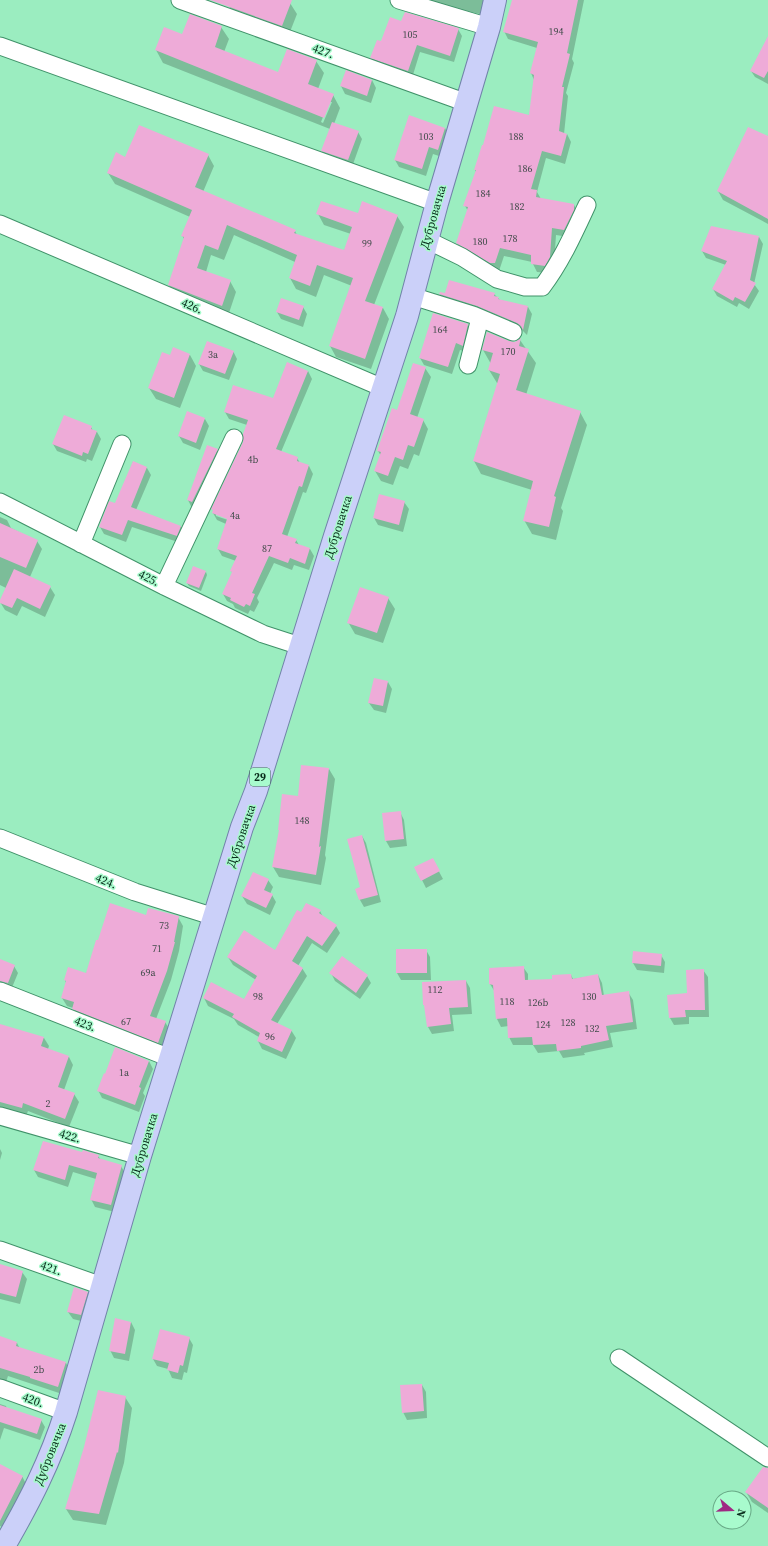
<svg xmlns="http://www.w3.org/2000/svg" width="768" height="1546" font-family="'Source Serif 4',serif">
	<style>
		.shadow { fill: #0003; fill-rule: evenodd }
		.building { fill: #eeabd8 }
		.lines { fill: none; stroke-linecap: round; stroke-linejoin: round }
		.street-casing { stroke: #409269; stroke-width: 19 }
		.primary-casing { stroke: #7183a9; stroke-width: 24 }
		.street { stroke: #fff; stroke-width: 17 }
		.primary { stroke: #cbd0f9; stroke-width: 22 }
		.labels { text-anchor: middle; stroke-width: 3; stroke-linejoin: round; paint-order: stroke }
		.number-label { font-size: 10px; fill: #424c4b }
		.shield { fill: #a8fbcd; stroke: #396b51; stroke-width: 1 }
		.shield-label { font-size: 11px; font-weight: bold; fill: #092d1c }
		.street-label { font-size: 12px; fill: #092d1c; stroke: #a8fbcd }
	</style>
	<rect width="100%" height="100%" fill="#9bedc0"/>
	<path class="shadow" d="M231,0H283L290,3L297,14L288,37L235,17L229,6Z
		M421,0H486L484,15Z
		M513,0H584L572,59L574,63L566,93L568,96L564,134H567L571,142L565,164L546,158L537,192L541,199L574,205L578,213L569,237L556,235L554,265L549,273L537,272L532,262L504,256L499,271L461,251L457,243L468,211L465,206L476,172L475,170L530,116L534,80L531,73L537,48L508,39L504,31Z
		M402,22L458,29L462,36L454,62L420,52L412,78L376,65L372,58L382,43Z
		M221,27L229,39L224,52L278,73L316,61L324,73L318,89L333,95L340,108L334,124L358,132L362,139L352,167L327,158L322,151L330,129L163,63L156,50L183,35ZM329,102H332L323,123L321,122Z
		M768,38V84L755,77L751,71Z
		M372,80L376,88L371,103L345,94L341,86Z
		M445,128L449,136L442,157L433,154L426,176L399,167L395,160Z
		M768,138V224L723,200L718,191Z
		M208,155L214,166L203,192L295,231L297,235L344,251L351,234L324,225L318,214L397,216L404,227L374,305L383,308L389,319L371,369L336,357L330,346L352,286L324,275L316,297L296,289L290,278L295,262L234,235L224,260L211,255L206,272L230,281L236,292L228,316L175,296L169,285L184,239L182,235L190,217L115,184L108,173L126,158Z
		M759,237L763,244L754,284L759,291L749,309L739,303L737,307L717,296L713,289L726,265L706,258L702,251Z
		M440,294H494L500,300L528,307L532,314L527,335L522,330L482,313L444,301Z
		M303,307L307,314L303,327L281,319L277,312Z
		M467,325L472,332L467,352L460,350L452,374L424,365L420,358Z
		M520,340L536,363L526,395L580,412L587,425L561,508L563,511L556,540L532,534L524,520L532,490L481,474L474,461L498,383H497L489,370L491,364L483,350L509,342L515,343Z
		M233,351L237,359L229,380L203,371L199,364Z
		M190,355L196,366L180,408L156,399L149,388L170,356Z
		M425,368L431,377L417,418L423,420L428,429L419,456L414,454L408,469L400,466L393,485L381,481L375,471L381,456L378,451L398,411Z
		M308,371L312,379L281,452L297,458L300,463L309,466L313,474L306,493L303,492L287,537L296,540L299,545L310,549L314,556L309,570L294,565L292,570L274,563L257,598L259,602L254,612L250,610L248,614L235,608L233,604L227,601L223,594L233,573L231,571L236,561L222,556L218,549L226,524L217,520L213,513L244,442L247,425L229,419L225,412L273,400ZM216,513L232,520L231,521L216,516Z
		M205,419L209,426L200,450L183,443L179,436Z
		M91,427L93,431L97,432L101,439L92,461L87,459L86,462L57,451L53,444Z
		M217,450L221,457L192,508L188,500Z
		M133,462L147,468L151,475L136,510L181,527L185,534L181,543L132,527L126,542L104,534L100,527L116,505Z
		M404,502L409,509L403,532L378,525L374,518Z
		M0,517L7,520L11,528L37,541L42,549L30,577L50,587L55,595L45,617L22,606L17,616L5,610L0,602L6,588L0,585Z
		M206,572L207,575L201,591L189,586L187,583Z
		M388,598L395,609L383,643L355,634L348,622Z
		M388,682L392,689L386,713L374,710L369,703Z
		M329,769L335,779L325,855L326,858L321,885L279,877L273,867L280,832L279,830L299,797Z
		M400,812L404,820L407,846L390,848L386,841Z
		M362,836L366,843L381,902L364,907L360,900L356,890L362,888Z
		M436,866L443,879L426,888L416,868Z
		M268,880L273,887L270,894L272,895L276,902L270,915L247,904L242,896Z
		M320,911L323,917L336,926L340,933L327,953L312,943L298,966L302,968L307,976L277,1024L291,1030L296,1038L286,1059L262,1049L258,1041L259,1037L238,1025L234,1019L208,1006L204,998L245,1000L256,980L233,965L228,957L275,951L301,914Z
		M147,916L178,917L183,926L179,951L171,980L156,1019L165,1022L170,1030L163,1050L78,1017L73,1008L67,1006L62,998L66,983L65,980L86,974L99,942Z
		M397,950H426L430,957L431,980H401L397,973Z
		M661,955L665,962L664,973L637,970L633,963Z
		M342,958L367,976L371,983L360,999L335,981L331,973Z
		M0,960L14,966L18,973L11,990L0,988Z
		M523,967L528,974V981L553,980L571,975L573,979L598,975L602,983L604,996L628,992L633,1000L637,1029L610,1033L613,1047L584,1053L585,1055L563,1058L559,1051L538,1053L533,1045H513L509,1037V1026L501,1027L497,1019L495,992L490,984V969Z
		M703,970L708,977L709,1017H689V1024L674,1025L670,1018L668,996L688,994Z
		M466,981L470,988L472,1014L452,1015L454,1031L432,1034L428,1027L426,1008Z
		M0,1025L44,1038L49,1046L48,1049L69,1057L73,1065L64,1090L74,1094L79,1102L69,1127L28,1111L26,1116L0,1107Z
		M149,1061L153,1069L143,1093L145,1096L139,1112L102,1098L98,1090Z
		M0,1149L2,1153L0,1160Z
		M83,1153L98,1156L101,1160L121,1166L125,1173L115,1212L95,1207L91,1199L96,1179L73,1172L68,1187L38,1177L34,1170Z
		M0,1266L22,1272L27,1279L20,1304L0,1299Z
		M87,1292L91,1300L85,1322L73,1319L68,1312Z
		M131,1322L135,1330L129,1361L114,1358L110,1350Z
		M0,1337L17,1343L20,1349L66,1363L70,1370L62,1394L8,1376L5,1385L0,1386Z
		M189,1338L193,1345L187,1373L184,1372L182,1380L172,1378L168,1369L157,1366L153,1359Z
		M422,1385L426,1392L427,1418L407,1420L403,1412Z
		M125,1397L132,1408L124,1463L106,1525L73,1520L66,1509Z
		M0,1404L6,1406L7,1409L41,1420L45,1427L40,1440L4,1428L0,1440Z
		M0,1467L22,1476L27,1486L6,1529L0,1526Z
		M768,1475V1513L752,1502L746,1492Z"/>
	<path class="building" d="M210,0H292L282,26Z
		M512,0H578L567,53L570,54L562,87H564L559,131L567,134L561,156L542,151L531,189L537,190L536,197L574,204V210L564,230L552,228L550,257L545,266L531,264V255L500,248L495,263H490L456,243L468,207L463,206L476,170H474L482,145H483L494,106L529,115L534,75L530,73L538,42L503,32Z
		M405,12L459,28L450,56L417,45L408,71L370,58L377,40L381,41L390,17L401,21Z
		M190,14L222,26L215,47L278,72L287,49L317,60L308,84L334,94L324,118L155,50L164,27L182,34Z
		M768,36V71L764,78L750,71Z
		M346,70L372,80L367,96L340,86Z
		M409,115L445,128L438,150L429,147L422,169L394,160Z
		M332,122L359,131L348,160L321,151Z
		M139,125L209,154L195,187L296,230L294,233L344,250L352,227L316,214L321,201L358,213L362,201L398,215L365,301L383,307L365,359L329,346L353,278L317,265L310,286L289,278L297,255L227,225L218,250L205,245L197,268L231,280L222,306L168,285L184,237L181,236L192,210L107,173L116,152L125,157Z
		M748,127L768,136V219L717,191Z
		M711,226L759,236L750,280L756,283L745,302L735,297L733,301L712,289L727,261L701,251Z
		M449,280L495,293L494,296L499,297L498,299L528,306L523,330L521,326L517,323L477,306L439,294L440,292L445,293Z
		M281,298L304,306L299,320L276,312Z
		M433,313L468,324L463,346L456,343L448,367L419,358Z
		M487,332L509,341L515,342L521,338L519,346L529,349L516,390L581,411L554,496L556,497L549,527L523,521L533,481L473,461L500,374L488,370L493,353L482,350Z
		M207,341L234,351L225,374L198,364Z
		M173,347L190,354L174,398L148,388L162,352L170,355Z
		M287,362L308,371L276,449L298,457L297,461L309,465L302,487L299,486L282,534L297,539L295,543L310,548L305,564L290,558L288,563L269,556L252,593L255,594L250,606L246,604L244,607L230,600L231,598L222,594L232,572L230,571L237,556L217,549L227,519L212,513L213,510L211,509L243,442V434L248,420L224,412L233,385L273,398Z
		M413,363L426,367L410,414L424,419L414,447L408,445L403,460L395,457L388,476L374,471L381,452L377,451L392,408L397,410Z
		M187,411L205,418L196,443L178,436Z
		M64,415L92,426L91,429L97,431L88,454L83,452L82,456L52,444Z
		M207,445L218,449L192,502L187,500Z
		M133,461L147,467L131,507L181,526L177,536L128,520L122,535L99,527L109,501L115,503Z
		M379,494L405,501L399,525L373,518Z
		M0,523L38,540L26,568L0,557Z
		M193,566L206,571L199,588L186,583Z
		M14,569L51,586L40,609L17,598L12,608L0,603V600Z
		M360,587L389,597L377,633L347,623Z
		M374,678L388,681L383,706L368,703Z
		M301,765L329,768L319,847L321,846L316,875L272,867L279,830H278L282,794L298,796Z
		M401,811L404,839L385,841L382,813Z
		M362,835L378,895L359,900L355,889L360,887L347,839Z
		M433,858L440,871L421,881L414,867Z
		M253,872L269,879L264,890L273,894L266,908L241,896Z
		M110,903L146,915L148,908L179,916L174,942H175L167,971L150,1016L166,1021L158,1043L72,1009L74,1002L61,998L66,981L64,980L68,967L86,973L96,940H98Z
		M306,903L321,910L319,913L337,925L322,946L307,936L292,961L303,968L271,1020L292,1030L282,1052L257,1041L260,1033L232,1017L234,1014L203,998L211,982L244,999L257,976L227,957L244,930L275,950L297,910L301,912Z
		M396,949H427V973H396Z
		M633,951L662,954L661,966L632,963Z
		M342,956L368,975L356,993L329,973Z
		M0,959L15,965L8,983L0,981Z
		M524,966L525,980L552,979V975L571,974L572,979L598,974L602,995L629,991L633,1022L606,1026L609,1040L581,1046V1048L557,1051L556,1044L533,1045L532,1037L508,1038L507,1018L496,1019L493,985L489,984V968Z
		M704,969L705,1010H685L686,1017L669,1018L667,995L687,993L686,970Z
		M466,980L468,1007L449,1008L451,1024L427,1027L424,1005H423L422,982Z
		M0,1024L44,1037L41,1046L69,1056L58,1087L75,1093L65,1119L23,1103L22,1108L0,1102Z
		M115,1047L149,1061L139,1087L141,1088L135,1105L97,1091L104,1073L105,1074Z
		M43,1141L82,1152L83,1150L99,1155L98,1158L122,1165L111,1205L90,1200L97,1173L69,1165L65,1180L33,1170Z
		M0,1264L23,1271L16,1297L0,1293Z
		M74,1287L88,1292L81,1315L67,1312Z
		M115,1318L131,1322L125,1354L109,1351Z
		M160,1329L190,1337L183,1366L180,1365L178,1373L167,1370L169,1363L152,1359Z
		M0,1336L17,1342L16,1346L66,1362L58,1387L30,1378V1377L0,1368Z
		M422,1384L424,1411L402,1413L400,1385Z
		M98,1390L126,1396L118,1453L117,1452L99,1514L65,1509L84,1447Z
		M0,1405L42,1419L37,1434L0,1422Z
		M0,1464L23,1476L0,1521Z
		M763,1467L768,1468V1508L745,1492Z"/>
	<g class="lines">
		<g class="street-casing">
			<path id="street" d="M180,0L467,103
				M399,0L489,27
				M0,46L437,203
				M0,224L383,388
				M427,240L462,257L497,279L525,287H542C561,262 574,233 587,205
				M412,296L473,315L513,332
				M468,365L480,318
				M0,502L164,586L263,634L300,646
				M81,544L122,444
				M164,586L234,438
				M0,838L135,892L215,917
				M0,991L170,1058
				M0,1116L140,1156
				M0,1250L102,1286
				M619,1358L768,1458
				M0,1388L66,1412"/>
		</g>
		<g class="primary-casing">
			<path id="primary" d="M4,1546C30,1501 50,1462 66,1412L140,1156L242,827L256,791L335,536L407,316L437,203L489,27L495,0"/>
		</g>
		<use href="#street" class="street"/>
		<use href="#primary" class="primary"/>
	</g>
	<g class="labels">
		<g class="number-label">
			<text x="556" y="35">194</text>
			<text x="410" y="38">105</text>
			<text x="426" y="140">103</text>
			<text x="516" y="140">188</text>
			<text x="525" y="172">186</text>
			<text x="483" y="197">184</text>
			<text x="517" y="210">182</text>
			<text x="510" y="242">178</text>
			<text x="480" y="245">180</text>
			<text x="367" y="247">99</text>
			<text x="440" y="333">164</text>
			<text x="508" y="355">170</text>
			<text x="213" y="358">3a</text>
			<text x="253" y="463">4b</text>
			<text x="235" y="519">4a</text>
			<text x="267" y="552">87</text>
			<text x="302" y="824">148</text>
			<text x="164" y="929">73</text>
			<text x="157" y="952">71</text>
			<text x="148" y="976">69a</text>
			<text x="435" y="993">112</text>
			<text x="258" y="1000">98</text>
			<text x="589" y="1000">130</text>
			<text x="507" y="1005">118</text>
			<text x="538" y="1006">126b</text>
			<text x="126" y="1025">67</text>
			<text x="568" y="1026">128</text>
			<text x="543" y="1028">124</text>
			<text x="592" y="1032">132</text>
			<text x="270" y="1040">96</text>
			<text x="124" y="1076">1a</text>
			<text x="48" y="1107">2</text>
			<text x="39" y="1373">2b</text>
		</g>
		<rect class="shield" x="250" y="768" width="20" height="18" rx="3"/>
		<g class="shield-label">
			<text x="260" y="781">29</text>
		</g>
		<g class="street-label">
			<text transform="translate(323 51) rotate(20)" y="4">427.</text>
			<text transform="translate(433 217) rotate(-74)" y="4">Дубровачка</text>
			<text transform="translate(192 306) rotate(23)" y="4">426.</text>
			<text transform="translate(338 527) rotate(-72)" y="4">Дубровачка</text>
			<text transform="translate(149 578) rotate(27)" y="4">425.</text>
			<text transform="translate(241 836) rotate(-71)" y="4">Дубровачка</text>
			<text transform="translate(106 881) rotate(22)" y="4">424.</text>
			<text transform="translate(85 1024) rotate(21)" y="4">423.</text>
			<text transform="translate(70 1136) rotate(16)" y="4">422.</text>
			<text transform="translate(144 1145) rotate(-73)" y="4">Дубровачка</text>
			<text transform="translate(51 1268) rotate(19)" y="4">421.</text>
			<text transform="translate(33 1400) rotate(20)" y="4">420.</text>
			<text transform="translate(50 1454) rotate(-68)" y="4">Дубровачка</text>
		</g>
	</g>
	<g transform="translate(732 1510) rotate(109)"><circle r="19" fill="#a8fbcd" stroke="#68a986"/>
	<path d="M0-3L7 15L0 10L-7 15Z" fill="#9f2983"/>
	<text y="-6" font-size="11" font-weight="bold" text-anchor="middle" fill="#092d1c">N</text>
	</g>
</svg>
